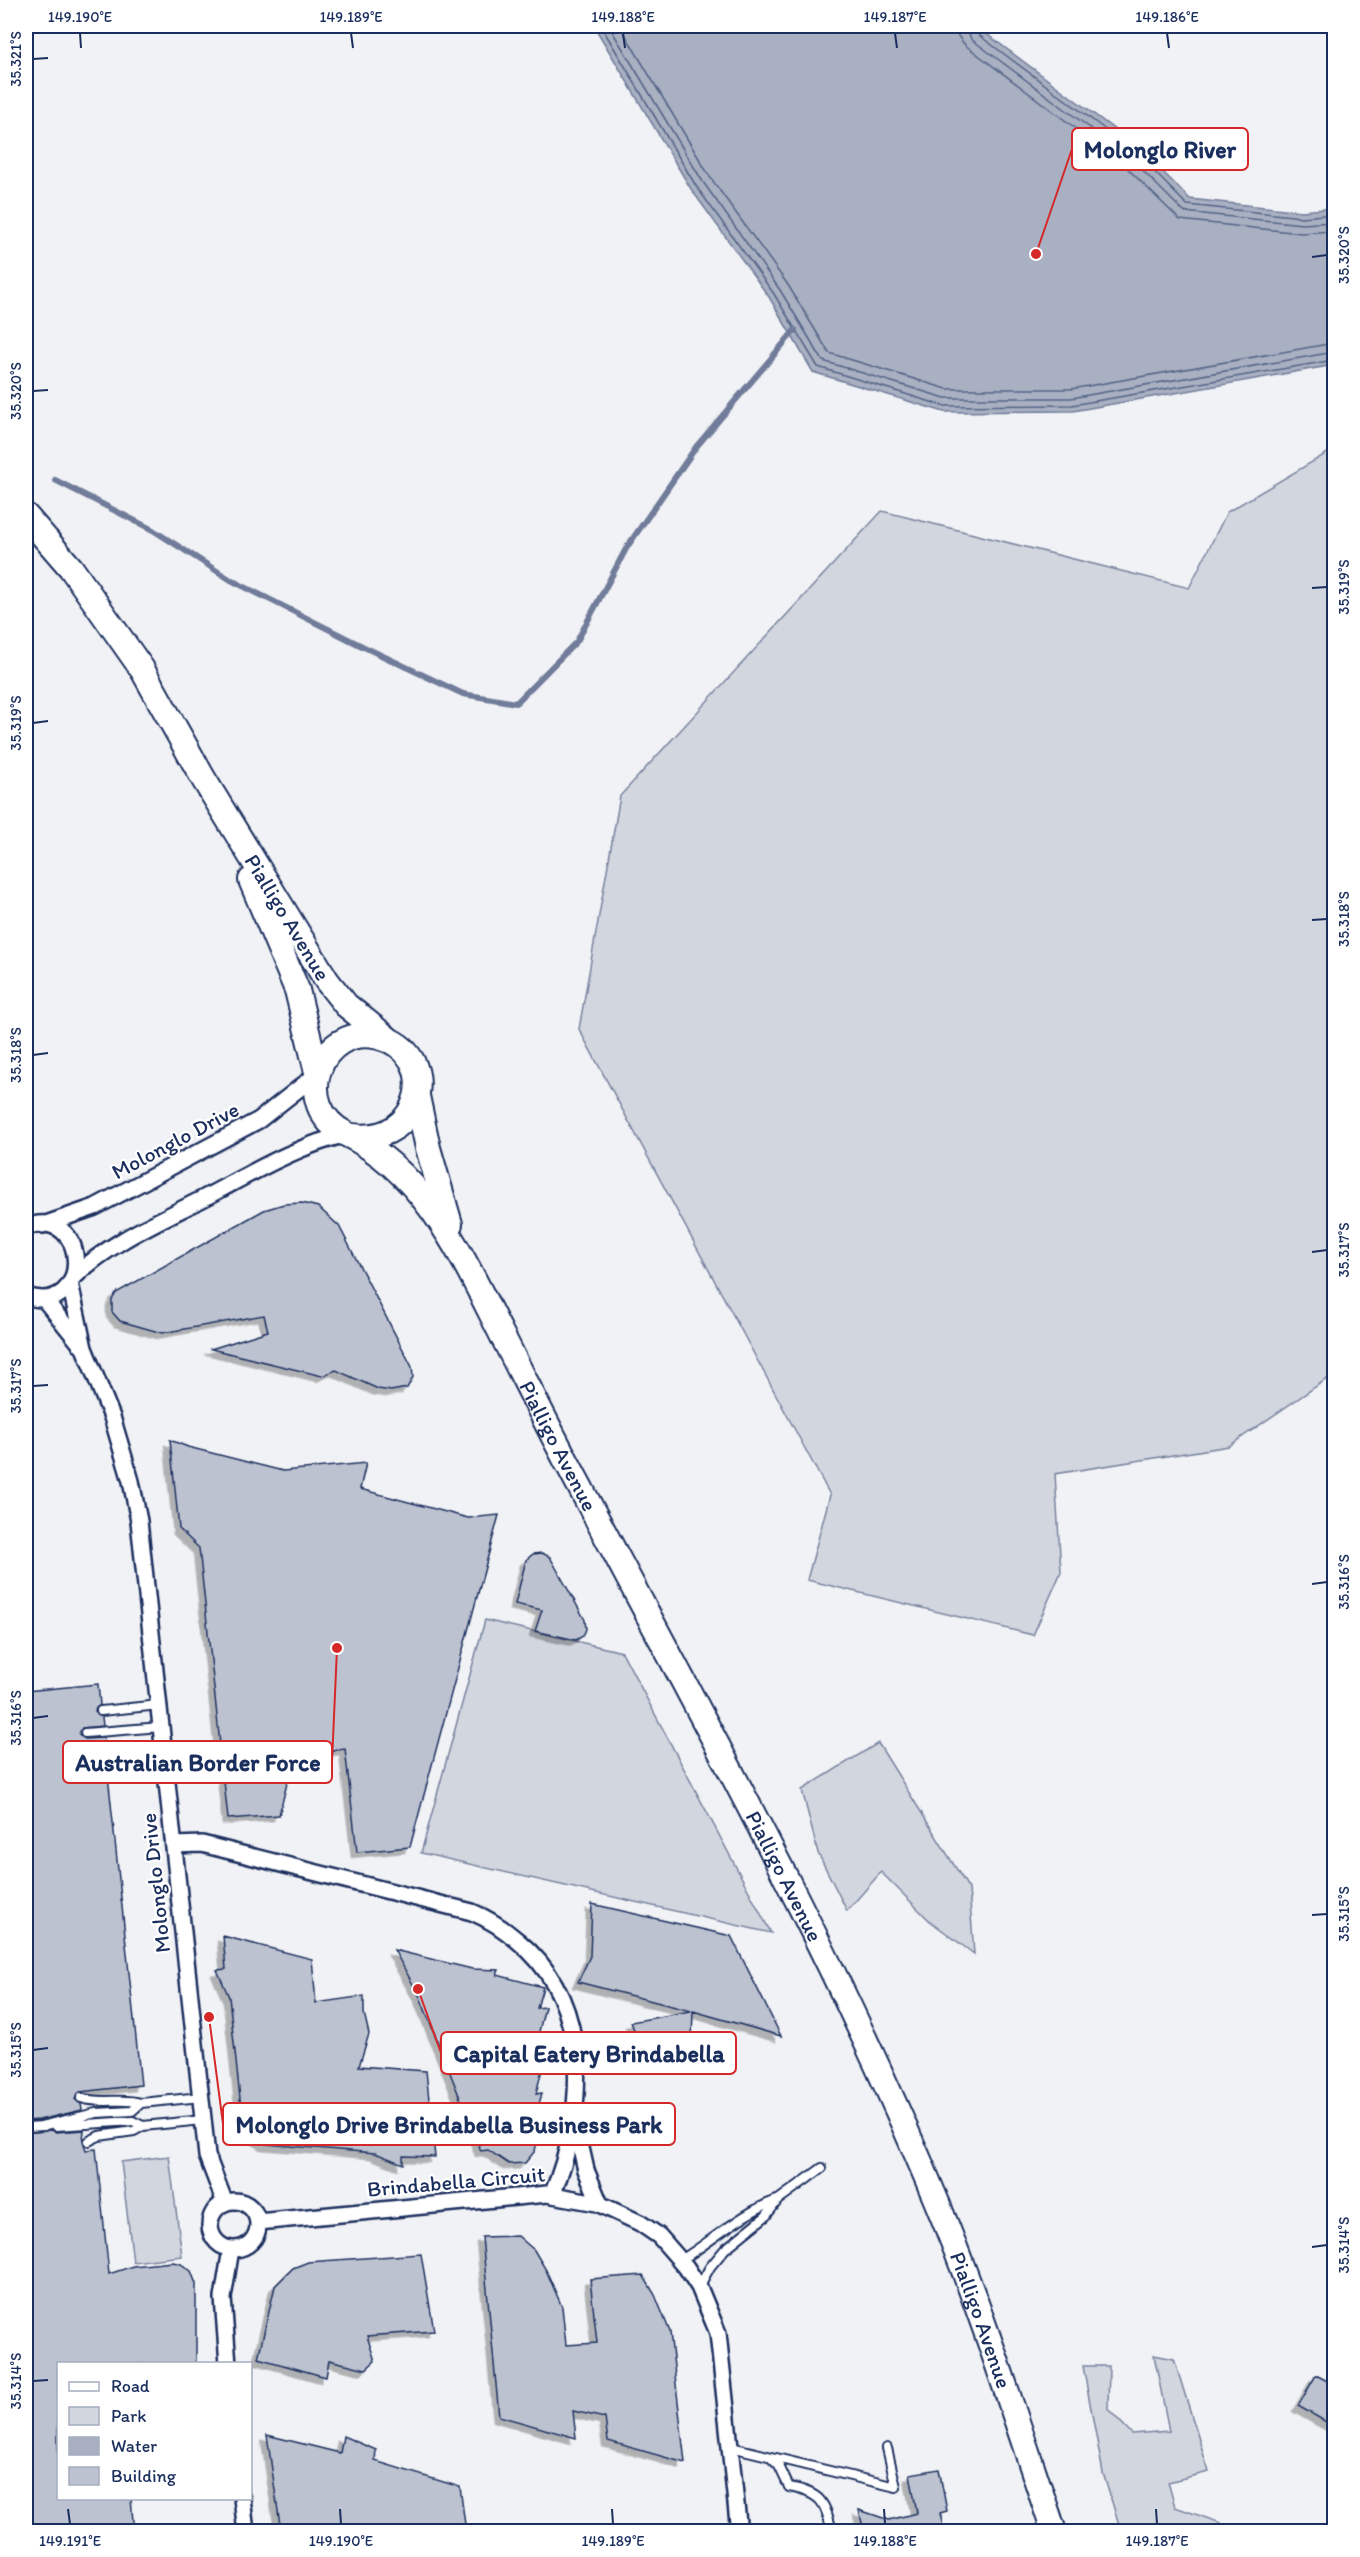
<svg xmlns="http://www.w3.org/2000/svg" width="1360" height="2557" font-family="Itim,sans-serif">
	<style>
		.green { fill: #d2d6df; stroke: #76829e; stroke-width: 1.5 }
		.water { fill: #a8b0c2; stroke: #707c9a; stroke-width: 1.5 }
		.lines { fill: none; stroke-linecap: round; stroke-linejoin: round }
		.shore { stroke: #536386; stroke-width: 1.5 }
		.stream { stroke: #707c9a; stroke-width: 6 }
		.building { fill: #bcc2d0; stroke: #1b2f5e; stroke-width: 1.5; filter: url(#shadow) }
		.lane-casing { stroke: #1b2f5e; stroke-width: 12 }
		.street-casing { stroke: #1b2f5e; stroke-width: 20 }
		.primary-casing { stroke: #1b2f5e; stroke-width: 28 }
		.lane { stroke: #fff; stroke-width: 8 }
		.street { stroke: #fff; stroke-width: 15 }
		.primary { stroke: #fff; stroke-width: 24 }
		.ticks { fill: none; stroke: #1b2f5e; stroke-width: 2 }
		.labels { text-anchor: middle; stroke-width: 4.5; stroke-linejoin: round; paint-order: stroke }
		.street-label { font-size: 22px; fill: #1b2f5e; stroke: #fff }
		.leader { fill: none; stroke: #d62828; stroke-width: 2 }
		.callout-dot { fill: #d62828; stroke: #fff; stroke-width: 2 }
		.callout { fill: #fff; stroke: #d62828; stroke-width: 2 }
		.callout-label { font-size: 24px; text-anchor: middle; font-weight: bold; fill: #1b2f5e }
		.neatline { fill: none; stroke: #1b2f5e; stroke-width: 2 }
		.ticks-label { font-size: 15px; text-anchor: middle; fill: #1b2f5e }
	</style>
	<defs>
		<filter id="shadow"><feDropShadow dx="-5.5" dy="5.5" stdDeviation="0" flood-color="#0004"/></filter>
	</defs>
	<rect width="100%" height="100%" fill="#f1f2f5"/>
	<filter id="ink" filterUnits="userSpaceOnUse"><feTurbulence type="fractalNoise" baseFrequency=".0167" numOctaves="2"/><feDisplacementMap in="SourceGraphic" scale="12" xChannelSelector="R" yChannelSelector="G"/><feConvolveMatrix kernelMatrix="1 2 1 2 8 2 1 2 1" color-interpolation-filters="sRGB"/></filter>
	<g filter="url(#ink)">
		<path class="green" d="M1334,449V1374L1229,1446L1055,1474L1061,1572L1033,1635L807,1580L830,1495L579,1029L620,796L882,511L1189,588L1227,512Z
			M485,1620L622,1652L771,1933L421,1853Z
			M878,1743L969,1889L974,1954L930,1921L881,1872L847,1911L818,1853L802,1790Z
			M169,2156L182,2256L133,2262L121,2162Z
			M1154,2355L1174,2359L1209,2472L1168,2482L1175,2507L1221,2523L1223,2531H1121L1103,2473L1083,2366H1109L1108,2409L1132,2434L1169,2431Z"/>
		<path class="water" d="M594,26H976L1138,147L1190,199L1302,211L1334,208V365L1073,411L944,412L813,372L769,297L691,189Z"/>
		<g class="lines">
			<path class="shore" d="M601,26L696,186L774,294L818,367L944,406L1072,405L1334,360
				M609,26L703,182L780,290L823,361L945,398H1071L1334,352
				M620,26L710,177L788,285L829,353L947,389H1071L1334,343
				M957,26L958,36L965,45L1123,164L1180,220L1301,233L1334,231
				M966,26L971,39L1129,157L1184,212L1302,224L1334,222
				M973,26L976,33L1134,151L1187,205L1302,217L1334,214"/>
			<path class="stream" d="M55,480L153,530L231,580L364,647L463,694L516,703L577,641L627,547L696,447L795,330"/>
		</g>
		<path class="building" d="M302,1203L318,1207L339,1226L412,1367L413,1377L407,1388L391,1391L378,1389L336,1370L322,1376L211,1349L268,1331L264,1315L162,1333L120,1321L112,1312V1300L116,1293L264,1210L284,1204Z
			M170,1440L188,1447L283,1471L366,1463L360,1489L468,1518L499,1515L410,1847L357,1852L345,1749L294,1756L279,1815L228,1819L199,1548L179,1529Z
			M542,1553L550,1557L585,1620L586,1629L583,1636L576,1640L535,1631L542,1610L515,1604L526,1560L533,1554Z
			M98,1684L100,1705L96,1708L95,1712L102,1717L103,1726L82,1728L79,1734L85,1739L104,1738L141,2085L80,2092L75,2099L81,2104L82,2110L39,2120L26,2121V1691Z
			M592,1904L731,1936L781,2036L693,2011L692,2040L651,2054L643,2053L631,2022L691,2011L578,1982L590,1956Z
			M223,1936L312,1959L316,2003L364,1996V2013L369,2034L359,2066L426,2071L435,2157L403,2156V2164L375,2153L266,2144L252,2136L242,2117L229,1997L217,1970L226,1969Z
			M394,1950L472,1969L499,1970L497,1975L543,1987L537,2008L545,2007L536,2044L542,2043L535,2069H542L536,2094L542,2093L535,2119H542L535,2151L525,2163L509,2164L488,2150L481,2151L420,1997Z
			M51,2130L56,2132L84,2130L83,2141L86,2150L96,2149L109,2274L133,2266L173,2262L181,2264L191,2271L196,2284V2364H58V2499H131L134,2532H26V2133Z
			M518,2236L534,2250L546,2270L562,2307L566,2345L597,2343L590,2279L643,2275L655,2295L670,2332L685,2463L608,2441L605,2418L573,2411L576,2438L499,2416L482,2237Z
			M421,2254L434,2331L367,2336L375,2361L366,2369L329,2360L326,2377L258,2358L275,2286L293,2268L308,2262Z
			M1316,2375L1335,2385V2427L1298,2406Z
			M267,2435L340,2453L343,2436L376,2450L375,2461L460,2487L466,2532H281Z
			M939,2469L947,2511L940,2513L944,2532H864L859,2510L889,2520L917,2513L910,2474Z"/>
		<g class="lines">
			<g class="lane-casing">
				<path id="lane" d="M101,1711L159,1705
					M85,1733L161,1727
					M81,2098C103,2105 121,2097 141,2103
					M41,2126L96,2113L132,2111L141,2103L201,2097
					M56,2126L133,2121L143,2126
					M26,2127L44,2126
					M89,2141L99,2136L134,2131L143,2126L203,2120
					M681,2260C712,2241 743,2212 777,2200
					M699,2287L710,2267L725,2249L766,2216L778,2200L822,2168
					M731,2447L896,2487L887,2448
					M771,2458L779,2466L789,2487C821,2493 825,2501 832,2532"/>
			</g>
			<g class="street-casing">
				<path id="street" d="M43,1225L95,1207L259,1120L316,1075
					M26,1227C90,1204 94,1318 26,1296
					M74,1277C111,1241 160,1221 206,1197C252,1173 296,1146 347,1134
					M70,1283L84,1348L112,1417L131,1481L139,1521L207,2156L225,2203
					M44,1299L82,1346
					M174,1845L202,1844L472,1912C489,1919 504,1929 518,1941C593,2002 586,2113 552,2195
					M576,2126L586,2170L600,2204
					M210 2225a24 24 0 1 1 48 0a24 24 0 1 1-48 0Z
					M258,2222L547,2194L597,2203L640,2223L659,2236L686,2267L699,2287L718,2333L739,2532
					M228,2364L223,2298L231,2249
					M242,2498L246,2532"/>
			</g>
			<g class="primary-casing">
				<g id="primary">
					<path id="s1" d="M26,516L71,568L142,669L203,778L327,981L346,1005L388,1039"/>
					<path d="M251,880L297,990L317,1072"/>
					<path d="M417,1096L428,1148L450,1224"/>
					<path id="s2" d="M353,1136C423,1146 443,1053 379,1037C319,1023 290,1106 346,1134C426,1173 463,1258 501,1333C527,1384 552,1435 579,1485C703,1720 834,1954 936,2200C981,2308 1016,2420 1054,2532"/>
				</g>
			</g>
			<use href="#lane" class="lane"/>
			<use href="#street" class="street"/>
			<use href="#primary" class="primary"/>
		</g>
	</g>
	<path class="ticks" d="M80,33L81,48M351,33L353,48M623,33L625,48M895,33L897,48M1167,33L1169,48M33,59L48,58M1312,257L1327,255M33,391L48,390M1312,588L1327,587M33,723L48,721M1312,920L1327,919M33,1055L48,1053M1312,1252L1327,1250M33,1386L48,1385M1312,1584L1327,1582M33,1718L48,1716M1312,1915L1327,1914M33,2050L48,2048M1312,2247L1327,2245M33,2381L48,2380M68,2509L70,2524M340,2509L341,2524M612,2509L613,2524M884,2509L885,2524M1156,2509L1157,2524"/>
	<g class="labels">
		<g class="street-label">
			<text dy="8" stroke="none"><textPath href="#s1" startOffset="480">Pialligo Avenue</textPath></text>
			<text transform="translate(175 1140) rotate(-28)" y="8">Molonglo Drive</text>
			<text dy="8" stroke="none"><textPath href="#s2" startOffset="696">Pialligo Avenue</textPath></text>
			<text dy="8" stroke="none"><textPath href="#s2" startOffset="1182">Pialligo Avenue</textPath></text>
			<text transform="translate(155 1883) rotate(-96)" y="8">Molonglo Drive</text>
			<text transform="translate(456 2181) rotate(-5)" y="8">Brindabella Circuit</text>
			<text dy="8" stroke="none"><textPath href="#s2" startOffset="1668">Pialligo Avenue</textPath></text>
		</g>
	</g>
	<path class="leader" d="M1036 254L1072 149M337 1648L332 1762M418 1989L441 2053M209 2017L223 2124"/>
	<g class="callout-dot">
		<circle cx="1036" cy="254" r="6"/>
		<circle cx="337" cy="1648" r="6"/>
		<circle cx="418" cy="1989" r="6"/>
		<circle cx="209" cy="2017" r="6"/>
	</g>
	<g class="callout">
		<rect x="1072" y="128" width="176" height="42" rx="6"/>
		<rect x="63" y="1741" width="269" height="42" rx="6"/>
		<rect x="441" y="2032" width="295" height="42" rx="6"/>
		<rect x="223" y="2103" width="452" height="42" rx="6"/>
	</g>
	<g class="callout-label">
		<text x="1160" y="158">Molonglo River</text>
		<text x="198" y="1771">Australian Border Force</text>
		<text x="589" y="2062">Capital Eatery Brindabella</text>
		<text x="449" y="2133">Molonglo Drive Brindabella Business Park</text>
	</g>
	<rect width="1360" height="2557" fill="none" stroke="#fff" stroke-width="66"/>
	<rect x="57" y="2362" width="195" height="138" fill="#ffffff" stroke="#a4acbf" stroke-width="1.5"/>
	<rect x="69" y="2382" width="30" height="9" fill="#ffffff" stroke="#a4acbf" stroke-width="1.5"/>
	<text x="111" y="2392" font-size="18" fill="#1b2f5e">Road</text>
	<rect x="69" y="2407" width="30" height="18" fill="#d2d6df" stroke="#a4acbf" stroke-width="1.5"/>
	<text x="111" y="2422" font-size="18" fill="#1b2f5e">Park</text>
	<rect x="69" y="2437" width="30" height="18" fill="#a8b0c2" stroke="#a4acbf" stroke-width="1.5"/>
	<text x="111" y="2452" font-size="18" fill="#1b2f5e">Water</text>
	<rect x="69" y="2467" width="30" height="18" fill="#bcc2d0" stroke="#a4acbf" stroke-width="1.5"/>
	<text x="111" y="2482" font-size="18" fill="#1b2f5e">Building</text>
	<rect x="33" y="33" width="1294" height="2491" class="neatline"/>
	<g class="ticks-label">
		<text x="80" y="22">149.190°E</text>
		<text x="351" y="22">149.189°E</text>
		<text x="623" y="22">149.188°E</text>
		<text x="895" y="22">149.187°E</text>
		<text x="1167" y="22">149.186°E</text>
		<text transform="translate(16 59) rotate(-90)" y="5">35.321°S</text>
		<text transform="translate(1344 255) rotate(-90)" y="5">35.320°S</text>
		<text transform="translate(16 391) rotate(-90)" y="5">35.320°S</text>
		<text transform="translate(1344 587) rotate(-90)" y="5">35.319°S</text>
		<text transform="translate(16 723) rotate(-90)" y="5">35.319°S</text>
		<text transform="translate(1344 919) rotate(-90)" y="5">35.318°S</text>
		<text transform="translate(16 1055) rotate(-90)" y="5">35.318°S</text>
		<text transform="translate(1344 1250) rotate(-90)" y="5">35.317°S</text>
		<text transform="translate(16 1386) rotate(-90)" y="5">35.317°S</text>
		<text transform="translate(1344 1582) rotate(-90)" y="5">35.316°S</text>
		<text transform="translate(16 1718) rotate(-90)" y="5">35.316°S</text>
		<text transform="translate(1344 1914) rotate(-90)" y="5">35.315°S</text>
		<text transform="translate(16 2050) rotate(-90)" y="5">35.315°S</text>
		<text transform="translate(1344 2245) rotate(-90)" y="5">35.314°S</text>
		<text transform="translate(16 2381) rotate(-90)" y="5">35.314°S</text>
		<text x="70" y="2546">149.191°E</text>
		<text x="341" y="2546">149.190°E</text>
		<text x="613" y="2546">149.189°E</text>
		<text x="885" y="2546">149.188°E</text>
		<text x="1157" y="2546">149.187°E</text>
	</g>
</svg>
